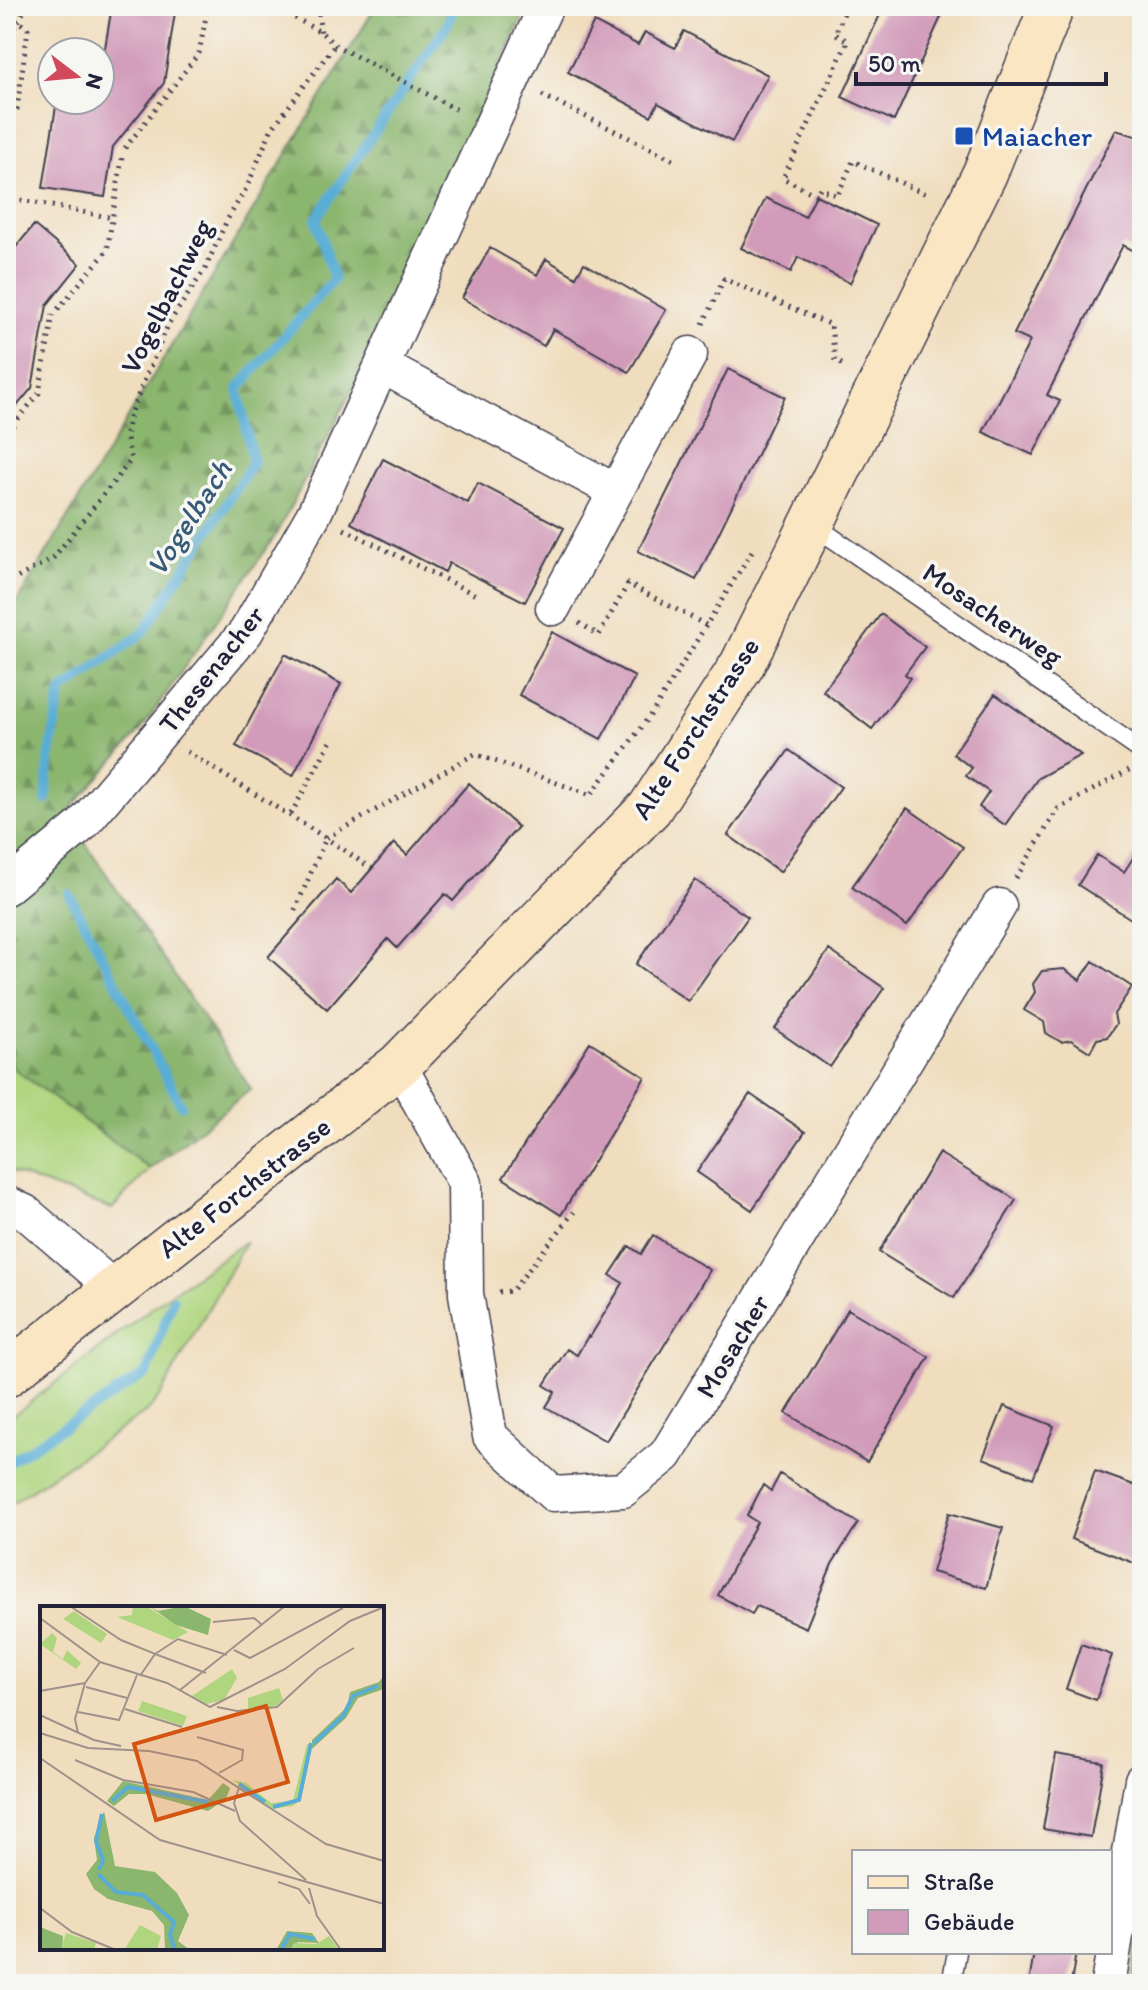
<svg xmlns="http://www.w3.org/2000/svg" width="1148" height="1990" font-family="Itim,sans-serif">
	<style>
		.grass { fill: #afd57f; stroke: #687c5d; stroke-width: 2 }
		.forest { fill: url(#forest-firs); stroke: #566c54; stroke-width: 2 }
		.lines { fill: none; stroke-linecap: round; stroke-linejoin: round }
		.stream { stroke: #59add5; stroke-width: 10 }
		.building { fill: #d19bb9 }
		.lane-casing { stroke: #413e4f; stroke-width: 21 }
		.street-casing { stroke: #413e4f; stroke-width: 37 }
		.secondary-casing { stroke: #413e4f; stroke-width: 47 }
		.path { stroke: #413e4f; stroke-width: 5; stroke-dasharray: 2 6; stroke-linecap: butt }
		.lane { stroke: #fff; stroke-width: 18 }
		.street { stroke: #fff; stroke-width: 34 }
		.secondary { stroke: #fbe6c4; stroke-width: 44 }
		.transit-dot { fill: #1a4fb4; stroke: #f6f6f2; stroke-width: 3 }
		.labels { text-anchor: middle; stroke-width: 7; stroke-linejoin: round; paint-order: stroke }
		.transit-label { font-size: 28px; fill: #164399; stroke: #f6f6f2; text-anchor: start }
		.street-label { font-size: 28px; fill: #22223b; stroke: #f6f6f2 }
		.water-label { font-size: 30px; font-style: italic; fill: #385a79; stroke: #f6f6f2 }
		.inset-river { fill: none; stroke: #59add5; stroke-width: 4 }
		.inset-road { fill: none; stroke: #9e928a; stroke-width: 2 }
		.view { fill: #d45411; fill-opacity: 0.15; stroke: #d45411; stroke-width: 4 }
		.inset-edge { fill: none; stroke: #22223b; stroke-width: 4 }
	</style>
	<defs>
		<pattern id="forest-firs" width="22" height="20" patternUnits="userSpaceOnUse" patternTransform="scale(2)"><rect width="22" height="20" fill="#8bb66e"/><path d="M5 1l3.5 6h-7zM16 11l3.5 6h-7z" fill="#71945c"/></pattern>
	</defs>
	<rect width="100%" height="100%" fill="#f6f6f2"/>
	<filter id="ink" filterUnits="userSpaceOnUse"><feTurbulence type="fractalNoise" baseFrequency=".0125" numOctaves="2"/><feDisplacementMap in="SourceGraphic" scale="16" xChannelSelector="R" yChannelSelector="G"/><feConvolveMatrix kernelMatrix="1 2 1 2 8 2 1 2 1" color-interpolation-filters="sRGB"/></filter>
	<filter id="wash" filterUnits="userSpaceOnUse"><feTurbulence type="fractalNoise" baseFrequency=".006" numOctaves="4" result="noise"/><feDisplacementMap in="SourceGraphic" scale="32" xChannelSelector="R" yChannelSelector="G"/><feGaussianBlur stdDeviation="1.8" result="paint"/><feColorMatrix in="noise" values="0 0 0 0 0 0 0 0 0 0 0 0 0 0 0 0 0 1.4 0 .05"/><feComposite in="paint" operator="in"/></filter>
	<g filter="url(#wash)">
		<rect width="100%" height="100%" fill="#f0ddbe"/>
		<path class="grass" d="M6,1037L12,1067L150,1169L112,1209L6,1170Z
			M246,1241L160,1396L149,1410L6,1507V1421L163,1299Z
			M1142,1914V1984H1131Z"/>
		<path class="forest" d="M376,6H528L366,364L274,538L141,730L66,814L251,1089L150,1169L12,1067L6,1037V620Z"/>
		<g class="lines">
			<path class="stream" d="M46,800L49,760L61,692L143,633L253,462L238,389L334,279L316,219L446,27L455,6
				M69,894L181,1105
				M6,1464L147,1373L173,1299"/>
		</g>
		<g id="blocks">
			<path class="building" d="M112,6H176L164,83L113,147L105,197L43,188L57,100H100V64L103,60Z
				M884,6H946L894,121L842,97Z
				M594,22L638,45L645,32L675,48L684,31L768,75L732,142L658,103L651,116L568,72Z
				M1116,130L1142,138V255L1123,245L1047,395L1060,401L1033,455L983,432L1030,341L1014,334Z
				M816,195L877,225L850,283L798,257L791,272L741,248L766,198L805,217Z
				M34,225L80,264L47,305L32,388L6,419V259Z
				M490,248L537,275L546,259L576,277L584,263L666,310L629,372L553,329L544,346L462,298Z
				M728,369L785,397L696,580L638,551Z
				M383,459L468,503L478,483L564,528L525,602L449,563L445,572L351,523Z
				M881,614L925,647L905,674L910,678L872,729L823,691Z
				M552,632L635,677L601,739L519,695Z
				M285,654L341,684L293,776L236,746Z
				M995,694L1081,755L1038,778L1005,825L979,807L989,792L966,776L972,768L953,754Z
				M789,750L841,787L780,872L728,835Z
				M469,783L518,827L453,901L445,894L397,948L388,939L327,1009L268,957L336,879L351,893L394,843L407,855Z
				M907,808L963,847L907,926L852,887Z
				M1142,844V926L1078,885L1097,855L1124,872Z
				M695,880L748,917L688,1001L636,964Z
				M829,950L884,988L830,1067L775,1029Z
				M1093,961L1132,987L1114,1014L1116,1024L1107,1037L1097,1039L1090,1052L1071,1040L1061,1042L1046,1033L1044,1022L1024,1010L1035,992L1033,984L1042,971L1064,969L1080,980Z
				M590,1042L645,1077L561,1215L503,1178Z
				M750,1094L805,1132L752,1210L697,1172Z
				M939,1153L1016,1200L954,1298L879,1252Z
				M653,1235L710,1270L606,1441L546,1407L555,1392L544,1385L567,1349L577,1355L588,1336L590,1337L623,1283L610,1275L629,1246L641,1254Z
				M848,1309L929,1357L867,1462L786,1413Z
				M1004,1406L1054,1426L1033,1478L983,1458Z
				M1095,1471L1142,1488V1566L1071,1539Z
				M780,1474L858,1523L832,1564L806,1628L757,1606L752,1614L718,1595L757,1522L747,1516L763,1485L771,1491Z
				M949,1513L1003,1528L986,1588L932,1572Z
				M1081,1644L1112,1655L1096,1700L1066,1689Z
				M1056,1755L1104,1763L1091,1837L1043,1829Z
				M1034,1952H1076L1071,1984H1029Z"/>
		</g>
	</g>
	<g filter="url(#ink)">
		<use href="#blocks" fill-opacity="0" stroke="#413e4f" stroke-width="2"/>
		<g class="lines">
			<g class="lane-casing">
				<path id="lane" d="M812,524L1142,751
					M951,1984L957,1952"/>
			</g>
			<g class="street-casing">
				<path id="street" d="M382,366L615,491
					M553,608L690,354
					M6,888L82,825L246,632L314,514L546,6
					M399,1065L465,1183L466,1294L490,1436L553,1494L623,1490L666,1455L999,906
					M6,1203L25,1212L115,1289
					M1108,1984L1142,1780"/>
			</g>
			<g class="secondary-casing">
				<path id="secondary" d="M6,1375L399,1065L650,808L742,665L985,173L1052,6"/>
			</g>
			<path class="path" d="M274,6L322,33L335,45L461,112
				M317,6L321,33
				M847,6L835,34L848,41L783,178L816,195L820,188L837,196L853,161L928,195
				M6,42L27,6
				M542,95L676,161
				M6,121L17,109L28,29L18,21
				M125,148L199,53L208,6
				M6,194L11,198L113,218
				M58,309L107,251L122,158
				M703,324L724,279L831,325L835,361L846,366
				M8,432L39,393L53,315
				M344,529L476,595
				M6,588L12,581L54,557L131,460L126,434L130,414L169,323L205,269L227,220L247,187L271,130L335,45
				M579,623L599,635L628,584L706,625
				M187,752L326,838L294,912
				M291,814L332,739
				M372,869L326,838L475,754L591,795L654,710L752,551
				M1016,878L1058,809L1129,770
				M499,1292L512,1291L574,1212"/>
			<use href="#lane" class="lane"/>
			<use href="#street" class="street"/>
			<use href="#secondary" class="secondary"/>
		</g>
	</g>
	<rect class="transit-dot" x="954" y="126" width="20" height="20" rx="4"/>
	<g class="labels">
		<g class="transit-label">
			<text x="982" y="146">Maiacher</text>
		</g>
		<g class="street-label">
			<text transform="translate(166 296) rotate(-63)" y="10">Vogelbachweg</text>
			<text transform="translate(993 614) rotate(34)" y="10">Mosacherweg</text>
			<text transform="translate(211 669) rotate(-52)" y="10">Thesenacher</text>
			<text transform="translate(695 728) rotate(-57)" y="10">Alte Forchstrasse</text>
			<text transform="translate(244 1187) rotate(-38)" y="10">Alte Forchstrasse</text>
			<text transform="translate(732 1346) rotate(-59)" y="10">Mosacher</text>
		</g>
		<g class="water-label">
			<text transform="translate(189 518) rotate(-57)" y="10">Vogelbach</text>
		</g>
	</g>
	<g transform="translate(40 1606)">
		<rect width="344" height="344" fill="#f0ddbe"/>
		<path d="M93,0H106L148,26L133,34L77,11L92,9ZM34,5L67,28L61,37L23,13ZM12,27L17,32L13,46L23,53L27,44L41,57L36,63L0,38ZM192,63L197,72L184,94L166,98L152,90ZM239,82L243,94L236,100L208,104V92ZM102,95L147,110L143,120L98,105ZM267,138L272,139L260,194L253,200L231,203L193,174L206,177L231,197L253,195ZM100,319L121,330L117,344H84Z" fill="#afd57f"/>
		<path d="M109,0L118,5L144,0L171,13L168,29L136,19ZM344,69V83L318,92L306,112L272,143V134L307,101L310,86L339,76ZM83,175L168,194L183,177L190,182L186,193L168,205L106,188H89L74,200L67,195ZM64,205L75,260L115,266L137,287L149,309L138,335L150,344H125L124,319L112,305L68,293L54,283L46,268L57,254L54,232ZM0,321L23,330L22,344H0ZM247,325L272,327L279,337L258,336L250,344H236Z" fill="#8bb66e"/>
		<path d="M26,327L56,337L54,344L21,343ZM289,330L299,344H250L254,337L276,338Z" fill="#afd57f"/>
		<path class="inset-river" d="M274,137L303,110L313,90L338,80M199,178L225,196M72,195L88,181L168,196M233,201L259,194L271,137M59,264L63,254L56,235L62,208M58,268L76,286L103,289L134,316L130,329L135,344M241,344L250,328L275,333"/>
		<path class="inset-road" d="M30,0L81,34L115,48L138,33L187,49M0,12L60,56L127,77L170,101L245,63L310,15L344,1M173,16L214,12L221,18M194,44L210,52L303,2M100,70L115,48L166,67M46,81L87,92M140,84L245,0M0,85L45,77L60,56M177,101L197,105L237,101L278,63L314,42M85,103L142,121M38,106L79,114L97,69M0,109L54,134L81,140M0,127L48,142L109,145L157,155L286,238L344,255M38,127L35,113L45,77M157,131L203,144L202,154L179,167M0,152L120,234L344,298M35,154L83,174L153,186L195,205M199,182L194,197L200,215L266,274M238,276L259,283L270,298M269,282L277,310L301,344M0,302L32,326L76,344"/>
		<path class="view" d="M226,100L248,176L116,214L94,138Z"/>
		<rect width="344" height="344" class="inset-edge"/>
	</g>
	<rect width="1148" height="1990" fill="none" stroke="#f6f6f2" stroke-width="32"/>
	<rect x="852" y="1850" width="260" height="104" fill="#f6f6f2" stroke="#a1a1a9" stroke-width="2"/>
	<rect x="868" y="1876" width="40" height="12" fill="#fbe6c4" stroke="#a1a1a9" stroke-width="2"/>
	<text x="924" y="1890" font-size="24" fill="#22223b">Straße</text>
	<rect x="868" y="1910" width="40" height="24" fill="#d19bb9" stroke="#a1a1a9" stroke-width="2"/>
	<text x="924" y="1930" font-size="24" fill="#22223b">Gebäude</text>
	<g transform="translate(76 76) rotate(106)"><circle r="38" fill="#f6f6f2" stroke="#a1a1a9" stroke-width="2"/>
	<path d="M0-6L14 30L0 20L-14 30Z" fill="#d1495b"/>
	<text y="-12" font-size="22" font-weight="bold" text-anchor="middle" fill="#22223b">N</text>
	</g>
	<path d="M856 72v12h250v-12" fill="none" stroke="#22223b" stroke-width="4"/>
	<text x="868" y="72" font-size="24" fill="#22223b" stroke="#f6f6f2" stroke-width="6" paint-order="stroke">50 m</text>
</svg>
